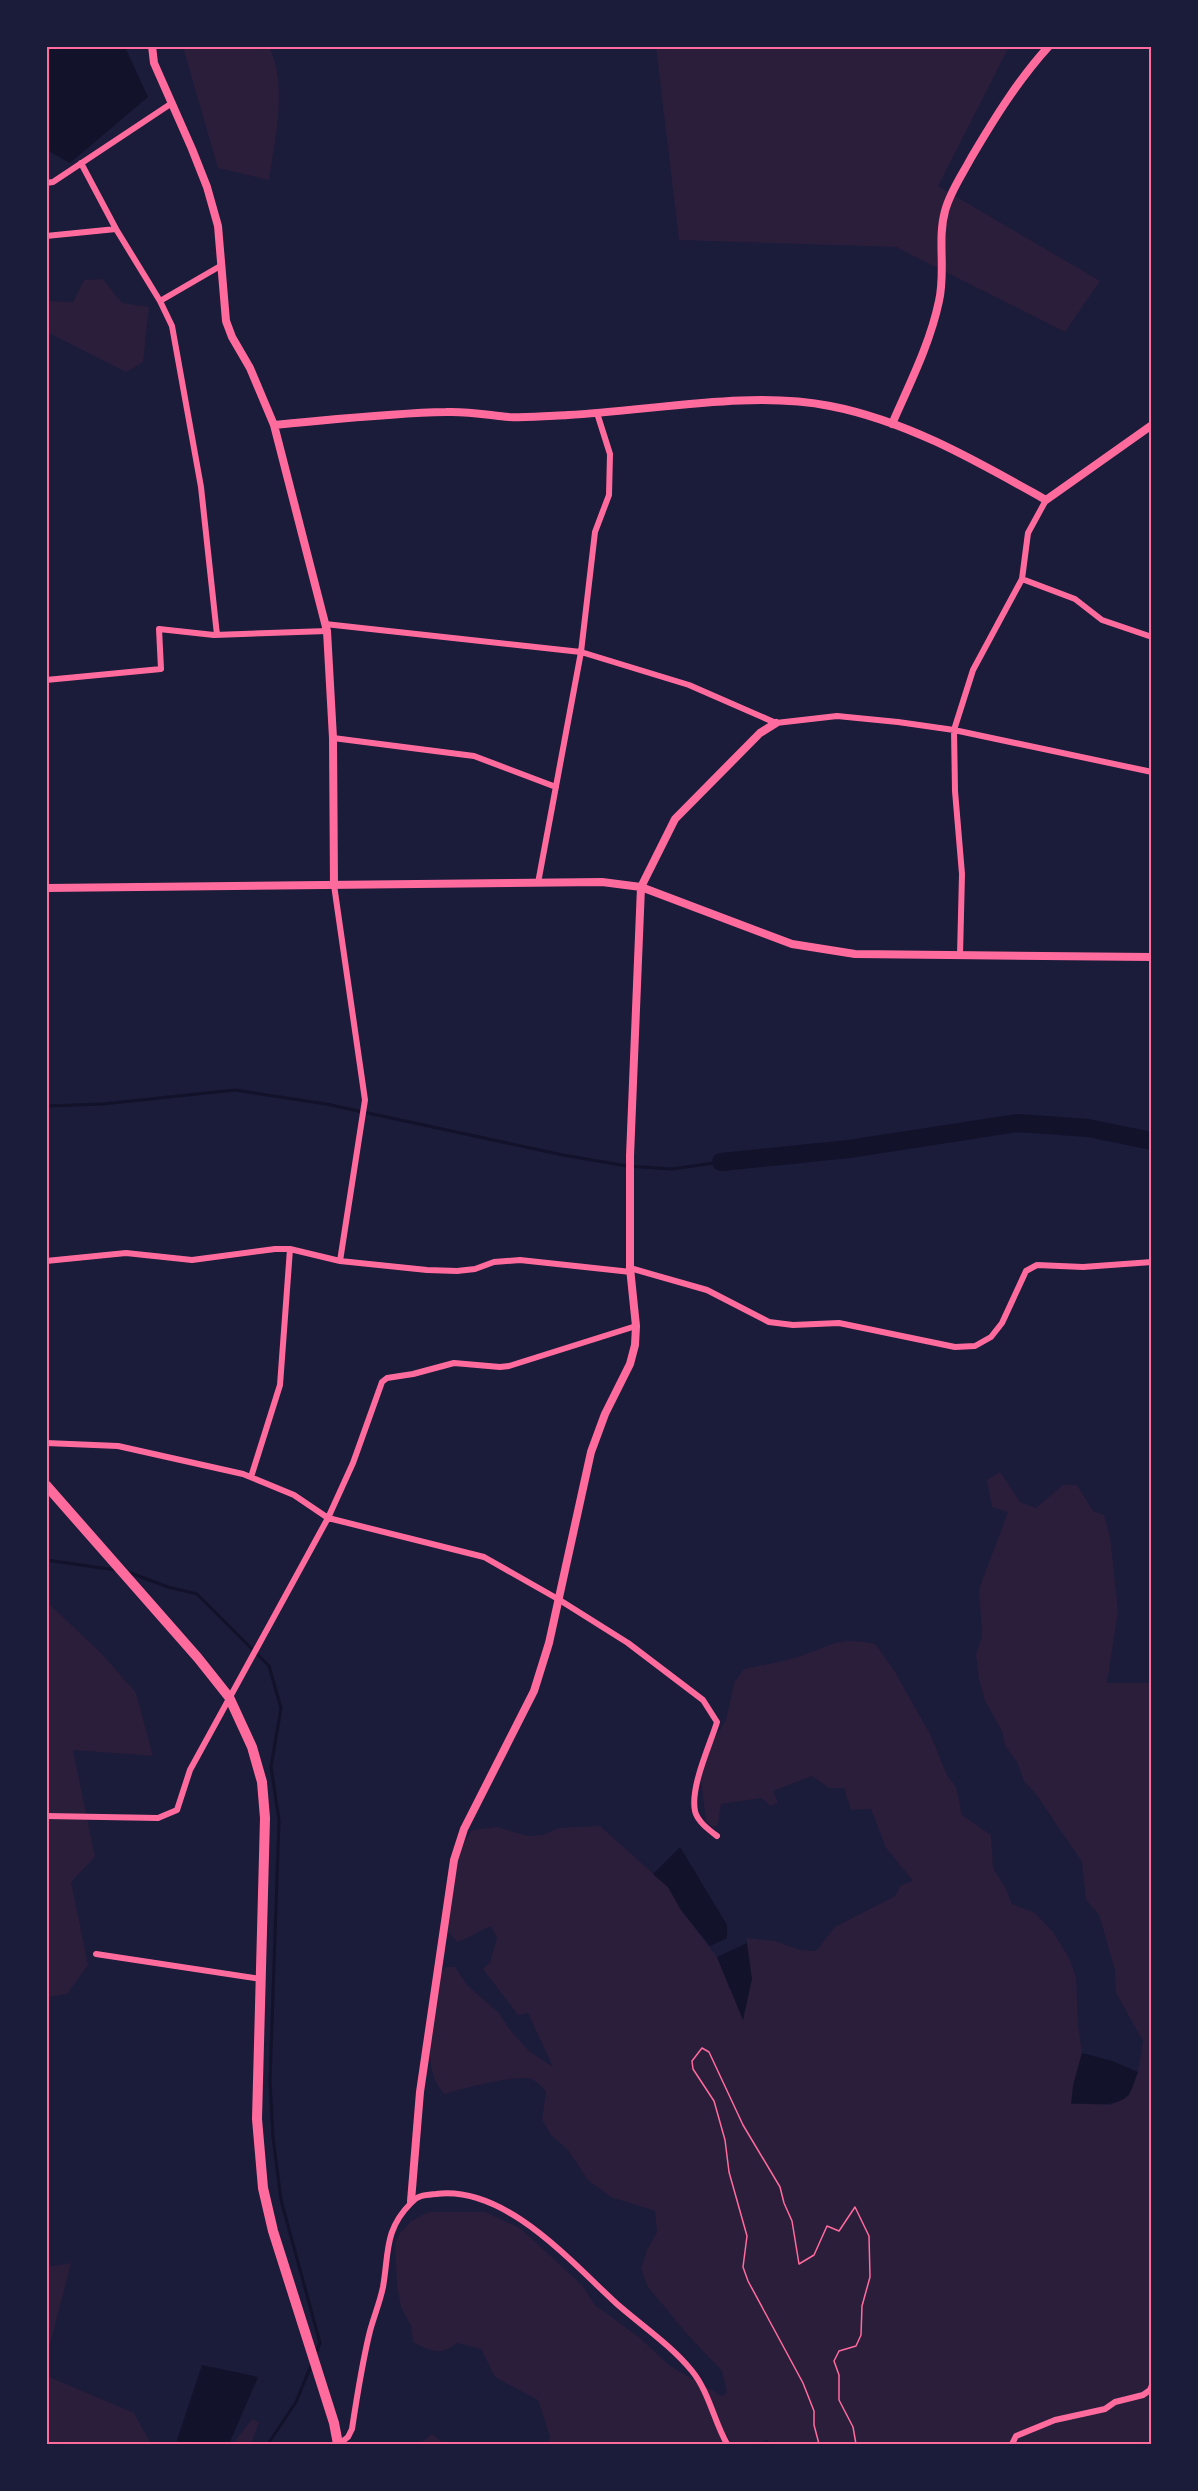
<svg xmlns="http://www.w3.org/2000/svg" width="1198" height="2491" font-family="'Public Sans',sans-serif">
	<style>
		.green { fill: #2a1e3b }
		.water { fill: #12122b }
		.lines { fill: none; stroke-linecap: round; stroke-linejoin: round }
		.stream { stroke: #12122b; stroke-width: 3 }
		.river { stroke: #12122b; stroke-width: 18 }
		.path { stroke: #ff6b9d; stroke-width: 1.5 }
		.minor { stroke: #ff6b9d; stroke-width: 6 }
		.tertiary { stroke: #ff6b9d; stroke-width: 8 }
		.primary { stroke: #ff6b9d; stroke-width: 10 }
		.neatline { fill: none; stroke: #ff6b9d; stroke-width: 2 }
	</style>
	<rect width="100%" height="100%" fill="#1b1b3a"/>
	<path class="green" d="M183,47H269C288,84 275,139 269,180L218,168Z
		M656,47H1009L938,186L1100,281L1065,332L896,247L679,240Z
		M103,279L122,303L149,307L143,362L126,372L47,332V301L73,302L84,280Z
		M1000,1472L1020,1502L1036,1508L1063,1485H1077L1093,1511L1104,1515L1110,1536L1118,1611L1107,1683H1151V2444H772L766,2439L761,2444H548L550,2437L538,2400L495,2377L481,2349L457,2343C440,2357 431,2351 413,2342L411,2326L401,2307L397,2285L395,2244L400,2233L411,2221L429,2212H485L520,2228L582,2285L595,2305L640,2338L670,2366L722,2396L727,2393L722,2371L686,2333L648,2287L641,2269L647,2250L657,2232L655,2211L611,2197L588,2180L568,2150L551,2135L542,2120L546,2091C541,2087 537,2081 531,2079C515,2075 462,2088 445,2094C417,2070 435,2004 439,1972L447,1967H455L468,1986L498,2012L510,2030L529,2051L553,2067L528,2013L518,2015L483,1969L490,1962L497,1938L491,1926C479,1931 470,1938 457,1942L448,1932L447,1906L457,1854L472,1830L497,1827L528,1836L542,1835L559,1828L600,1826L668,1887L681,1910L717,1957L730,1990L747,1953V1938L775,1941L800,1950L816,1951L835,1927L895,1896L901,1885L913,1881L886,1848L871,1809L851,1810L844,1788H829L812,1776L773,1791L778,1803L770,1806L762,1798L721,1804L718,1825L713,1827L706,1821L699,1764L726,1720L734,1683L744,1669C762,1665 781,1662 798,1657C832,1646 837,1636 875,1644L894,1670L931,1736L947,1775L956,1787L962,1815L991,1835L993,1868L1005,1887L1012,1904L1035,1913L1053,1932L1068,1956L1076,1977L1078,2025L1082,2053L1073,2086L1087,2102L1111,2105L1129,2095L1138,2072L1143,2041L1116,1993L1115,1970L1099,1915L1086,1900L1082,1862L1036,1794L1024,1781L1017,1762L1005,1746L1002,1731L985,1701L979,1679L976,1655L982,1635L979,1589L1008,1512L992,1507L987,1480Z
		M46,1601L102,1654L136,1693L153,1756L73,1750L95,1857L71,1882L88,1965L67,1994L47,1997Z
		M71,2263L47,2356V2267Z
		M47,2376L134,2413L151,2444H47Z
		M252,2419L259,2422L251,2444H233Z
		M432,2434L445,2444H419Z"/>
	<path class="water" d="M47,46L125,47L148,97L70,163L47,150Z
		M680,1847L727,1925V1938L710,1946L681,1910L668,1887L653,1874Z
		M747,1943L752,1979L743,2020L717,1957Z
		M1082,2053L1112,2061L1138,2072C1135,2078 1133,2088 1129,2094C1116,2110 1089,2102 1071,2104L1073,2086Z
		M202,2365L258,2377L229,2444H180L177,2440Z"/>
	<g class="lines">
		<path class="stream" d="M46,1106L103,1104L235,1090L326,1104L563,1155L627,1166L672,1169L721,1162
			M46,1560L116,1570
			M128,1572L168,1587L197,1594L269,1666L281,1708L271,1767L279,1820L270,2081L273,2137L281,2200L320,2343L316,2354
			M268,2444L296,2402L312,2363"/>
		<path class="river" d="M721,1162L849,1149L1018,1123L1088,1128L1152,1141"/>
		<path class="path" d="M819,2444L814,2425V2411L803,2383L748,2281L743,2267L747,2236L729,2172L725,2140L714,2101L693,2069L692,2061L702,2048L709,2052L743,2125L780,2187L784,2203L792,2221L799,2264L814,2255L827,2226L839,2231L855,2207L869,2236L870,2277L862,2306L861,2335L856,2346L839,2351L834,2361L839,2375V2400L853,2427L856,2444"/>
		<path class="minor" d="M81,163L116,229L160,301L222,265
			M46,183L53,182L172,103
			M46,236L116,229
			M160,301L172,326L201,487L217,635
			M1022,579L1075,599L1102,620L1152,637
			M325,624L581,652L689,685L776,723L837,716L898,722L954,730L1152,772
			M46,680L161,669L159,629L214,635L327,631
			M333,738L474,756L556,787
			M538,883L581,652L595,532L609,495L610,454L597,413
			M334,885L365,1100L340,1261
			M960,955L962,874L955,791L954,730L973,670L1022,579L1028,533L1046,500
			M46,1261L126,1253L192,1260L275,1249H290L340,1261L427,1270L457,1271L475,1269L494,1262L520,1260L631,1272
			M630,1268L707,1290L769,1322L793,1325L839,1323L955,1347L975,1346L991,1337L1002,1323L1026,1271L1037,1265L1083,1267L1152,1262
			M46,1443L118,1446L243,1474L294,1495L328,1518L484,1557L558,1599L628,1643L703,1700L717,1722C710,1745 690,1787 695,1811C697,1821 709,1830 717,1836
			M251,1477L280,1385L290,1249
			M46,1816L158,1818L177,1810L190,1770L328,1518L353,1463L382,1382L387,1378L413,1374L454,1363L500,1367L509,1366L636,1326
			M96,1954L261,1979
			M339,2444L348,2437L352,2429C357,2396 362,2363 370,2331C374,2316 380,2302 383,2287C389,2253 384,2230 411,2203C417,2195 426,2195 436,2194C505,2185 571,2262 617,2304C641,2325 672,2346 692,2371C709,2392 714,2421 727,2444
			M1012,2444L1016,2436L1055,2420L1105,2409L1115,2402L1143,2395L1150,2390L1152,2385"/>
		<path class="tertiary" d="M152,46L154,63L192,149L207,187L218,226L226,321L232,337L250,368L274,425L327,631L333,738L334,885
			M892,424C909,385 930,344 939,301C946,270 937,240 945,211C950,192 962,175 971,158C994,119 1018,80 1049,46
			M274,425C331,420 388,413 446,412C467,411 488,415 509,417C528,418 549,416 568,415C651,411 749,390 830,406C908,421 978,462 1046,500L1152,425
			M46,888L602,882L641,887L792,944L855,954L1152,957
			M411,2201L420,2092L454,1860L464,1829L534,1691L549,1643L591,1452L605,1414L630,1364L635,1345L636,1326L630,1268V1156L641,887L675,819L760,733L776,723"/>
		<path class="primary" d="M46,1485L198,1658L229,1697L252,1747L262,1782L265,1818L257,2119L263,2188L273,2231L334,2423L338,2444"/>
	</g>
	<rect width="1198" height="2491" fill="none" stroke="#1b1b3a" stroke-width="96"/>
	<rect x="48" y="48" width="1102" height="2395" class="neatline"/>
</svg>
